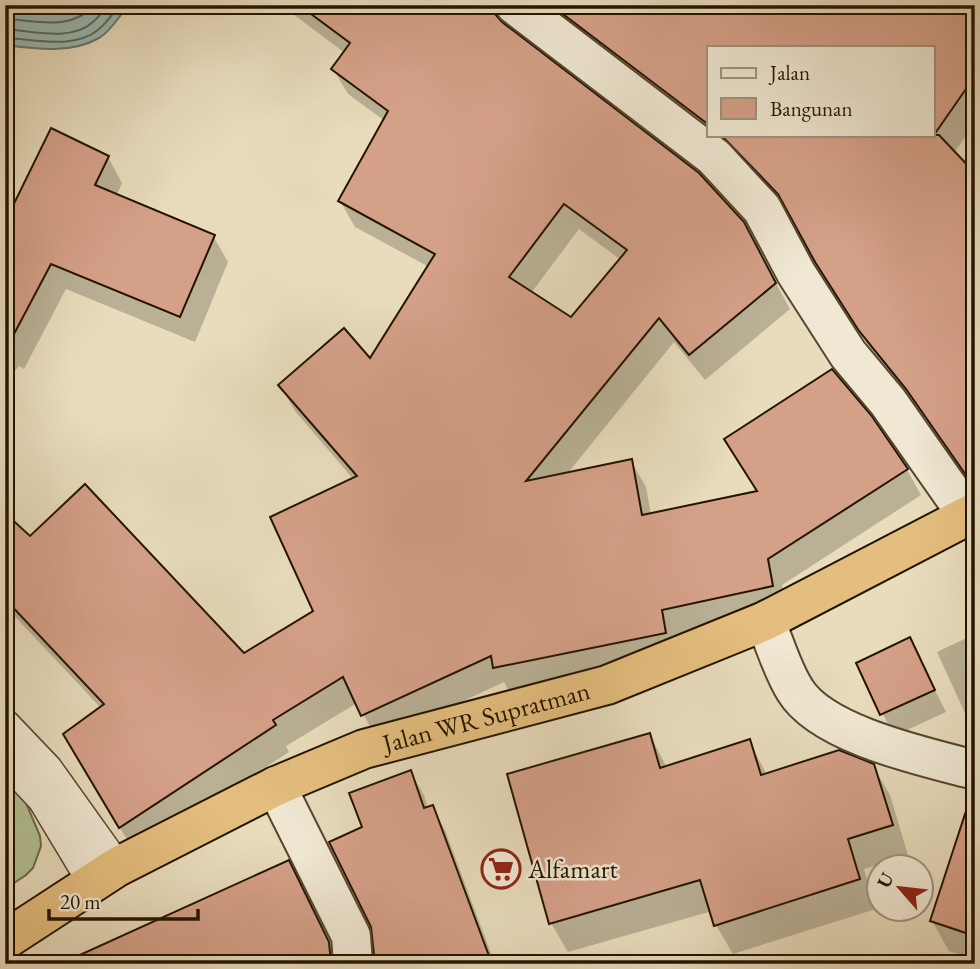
<svg xmlns="http://www.w3.org/2000/svg" width="980" height="969" font-family="'EB Garamond',serif">
	<style>
		.green { fill: #b3c193; stroke: #6c6a4a; stroke-width: 2 }
		.water { fill: #98bab5; stroke: #6a786d; stroke-width: 2 }
		.shadow { fill: #0003; fill-rule: evenodd }
		.lines { fill: none; stroke-linecap: round; stroke-linejoin: round }
		.shore { stroke: #5e675a; stroke-width: 2 }
		.building { fill: #d5a088; stroke: #241400; stroke-width: 2; fill-rule: evenodd }
		.lane-casing { stroke: #55462f; stroke-width: 33 }
		.street-casing { stroke: #55462f; stroke-width: 42 }
		.highway-casing { stroke: #241400; stroke-width: 42 }
		.lane { stroke: #f0e8d3; stroke-width: 30 }
		.street { stroke: #f0e8d3; stroke-width: 38 }
		.highway { stroke: #e4be7e; stroke-width: 38 }
		.labels { text-anchor: middle; stroke-width: 5; stroke-linejoin: round; paint-order: stroke }
		.street-label { font-size: 26px; fill: #241400; stroke: #f0e8d3 }
		.poi-label { font-size: 26px; fill: #241400; stroke: #f0e8d3; text-anchor: start }
	</style>
	<rect width="100%" height="100%" fill="#e8dcbc"/>
	<filter id="stains"><feTurbulence type="fractalNoise" baseFrequency=".00286" numOctaves="4"/><feColorMatrix values="0 0 0 0 .2 0 0 0 0 .09 0 0 0 0 .02 0 0 0 .5 -.17"/></filter>
	<radialGradient id="worn" r=".72"><stop offset=".6" stop-color="#630" stop-opacity="0"/><stop offset="1" stop-color="#630" stop-opacity=".3"/></radialGradient>
	<path class="green" d="M5,776L21,791L40,836L41,846L33,868L26,875L5,889Z"/>
	<path class="water" d="M5,5H129C120,15 110,32 99,38C71,54 36,49 5,45Z"/>
	<path class="shadow" d="M281,5H975V123L954,153L975,176V489L923,415L876,357L832,288L795,221L747,168L512,17L507,29L758,250L790,309L705,380L674,342L567,474L631,461L646,487L651,515L759,493L869,416L907,470L921,495L782,585L787,612L675,635L680,658L510,693L504,682L378,741L357,703L286,746L289,752L135,853L65,735L101,708L5,606V515L30,538L244,655L316,612L354,480L295,411L280,385L370,361L429,267L355,227L340,201L385,121L348,94L333,69L345,53ZM709,47H933V135H709ZM579,229L621,260L572,319L531,293Z
		M108,157L122,183L116,196L213,236L228,262L195,342L66,289L24,369L19,366L5,384V226Z
		M975,634V735L937,652Z
		M909,639L946,712L894,736L858,664Z
		M650,735L667,768L749,741L767,775L873,766L890,795L908,855L864,869L876,909L733,954L716,925L712,911L568,952L551,923Z
		M410,772L424,795L428,809L432,807L445,830L495,964H376L365,828Z
		M974,794H975V959L949,951L932,921Z
		M301,886L340,964H84Z"/>
	<g class="lines">
		<path class="shore" d="M5,19C36,20 71,32 94,5
			M5,29C32,31 71,42 93,22C99,17 103,11 108,5
			M5,38C34,39 73,50 98,30C106,24 113,13 120,5"/>
	</g>
	<path class="building" d="M299,5H494L495,14L502,22L699,173L744,222L776,283L689,355L659,318L526,481L632,459L642,515L757,491L724,439L832,369L871,415L908,469L768,559L773,586L662,610L666,633L493,668L491,656L361,716L343,677L273,720L276,725L119,828L63,734L104,704L5,599V513L30,536L85,484L244,653L313,611L270,517L357,476L278,385L344,328L370,358L435,254L338,201L388,111L331,69L350,43ZM564,204L627,250L571,317L509,277Z
		M551,5H975V76L934,135H939L975,173V488L906,389L859,331L815,262L778,194L721,135H933V47H709V125Z
		M51,128L109,156L95,185L215,235L180,317L51,264L5,351V222Z
		M910,637L935,690L880,715L856,663Z
		M650,733L660,768L750,739L761,775L839,750L874,764L893,825L848,839L860,879L714,926L700,880L549,924L507,774Z
		M411,770L424,808L433,805L492,964H375L371,927L329,842L362,827L349,793Z
		M967,808L975,810V936L930,921Z
		M289,860L329,942L331,964H60Z"/>
	<g class="lines">
		<g class="lane-casing">
			<path id="lane" d="M5,725L47,769L117,867
				M5,758L43,799L93,882"/>
		</g>
		<g class="street-casing">
			<path id="street" d="M515,5L714,157L762,209L796,273L848,354L888,402L968,516
				M765,621C775,643 782,670 795,690C822,735 926,757 975,770
				M276,786L351,936L353,964"/>
		</g>
		<g class="highway-casing">
			<g id="highway">
				<path id="s1" d="M5,940L117,867L276,786L364,749L607,685L765,621L975,512"/>
			</g>
		</g>
		<use href="#lane" class="lane"/>
		<use href="#street" class="street"/>
		<use href="#highway" class="highway"/>
	</g>
	<defs>
		<g id="supermarket-ring" transform="scale(2.0125)"><circle r="9.5" fill="#f0e8d3" stroke="#8f2418" stroke-width="1.5"/><path d="M-6-5.5h2.5l.6 2H6L4.5 2H-2.5L-4.4-4H-6ZM-1.5 3.2a1.3 1.3 0 1 0 .1 0ZM3 3.2a1.3 1.3 0 1 0 .1 0Z" fill="#8f2418"/></g>
	</defs>
	<g fill-rule="evenodd">
		<use href="#supermarket-ring" x="501" y="869"/>
	</g>
	<g class="labels">
		<g class="street-label">
			<text dy="9" stroke="none"><textPath href="#s1" startOffset="534">Jalan WR Supratman</textPath></text>
		</g>
		<g class="poi-label">
			<text x="528" y="878">Alfamart</text>
		</g>
	</g>
	<rect width="980" height="969" fill="none" stroke="#e8dcbc" stroke-width="28"/>
	<rect x="7" y="7" width="966" height="955" fill="none" stroke="#241400" stroke-width="3.5"/>
	<rect x="14" y="14" width="952" height="941" fill="none" stroke="#241400" stroke-width="2"/>
	<rect x="707" y="46" width="228" height="91" fill="#f0e8d3" stroke="#9e937f" stroke-width="2"/>
	<rect x="721" y="68" width="35" height="10" fill="#f0e8d3" stroke="#9e937f" stroke-width="2"/>
	<text x="770" y="80" font-size="21" fill="#241400">Jalan</text>
	<rect x="721" y="98" width="35" height="21" fill="#d5a088" stroke="#9e937f" stroke-width="2"/>
	<text x="770" y="116" font-size="21" fill="#241400">Bangunan</text>
	<g transform="translate(900 888) rotate(298)"><circle r="33" fill="#f0e8d3" stroke="#9e937f" stroke-width="2"/>
	<path d="M0-5L12 26L0 18L-12 26Z" fill="#8f2418"/>
	<text y="-10" font-size="19" font-weight="bold" text-anchor="middle" fill="#241400">U</text>
	</g>
	<path d="M49 909v10h149v-10" fill="none" stroke="#241400" stroke-width="3.5"/>
	<text x="60" y="909" font-size="21" fill="#241400" stroke="#f0e8d3" stroke-width="5" paint-order="stroke">20 m</text>
	<rect width="100%" height="100%" filter="url(#stains)"/>
	<rect width="100%" height="100%" fill="url(#worn)"/>
</svg>
